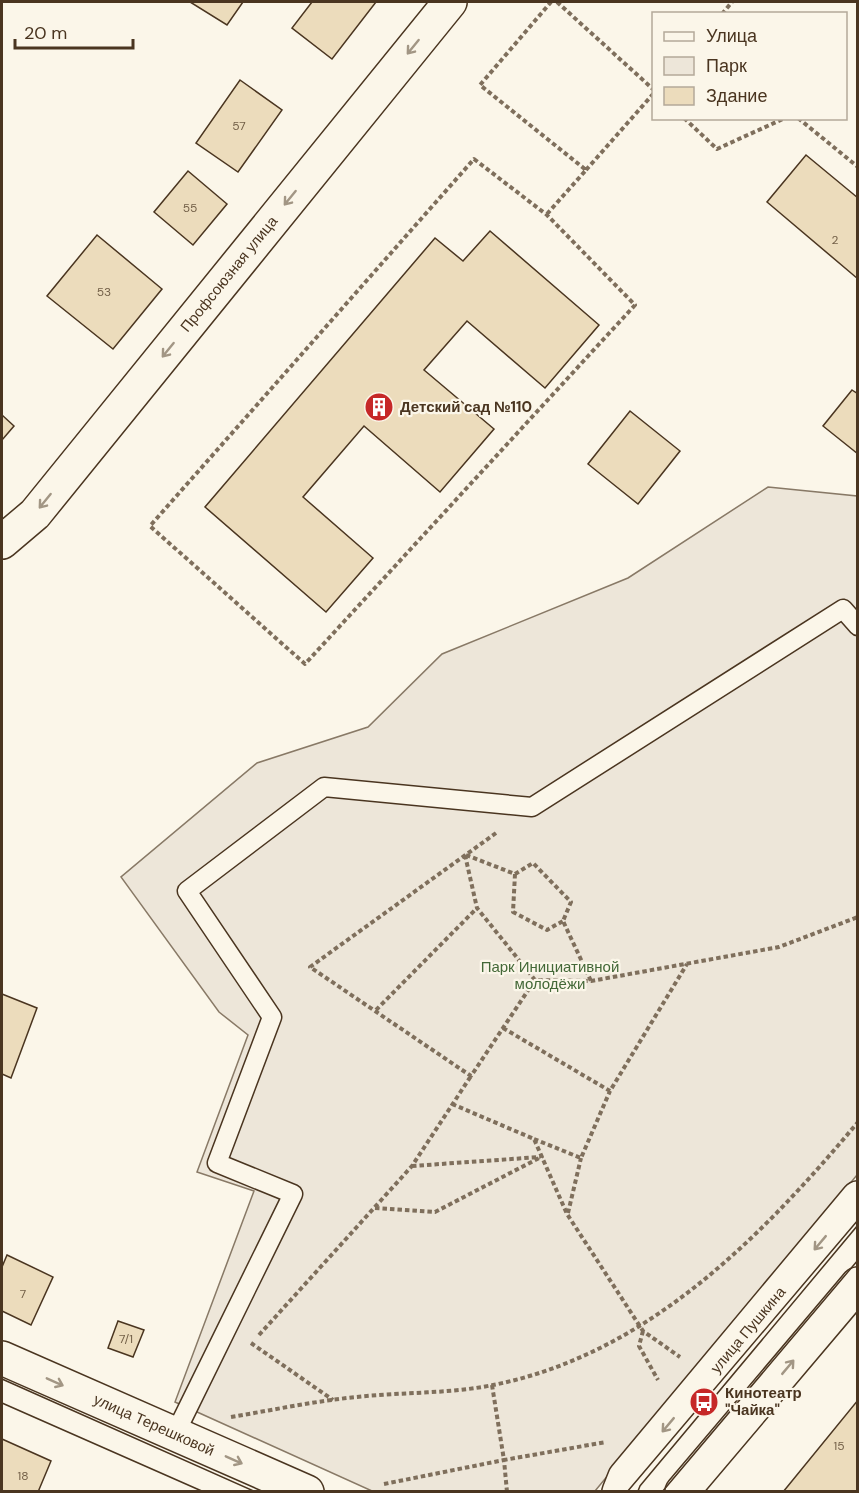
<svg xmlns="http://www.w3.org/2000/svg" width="859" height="1493" font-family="'DM Sans',sans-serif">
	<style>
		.green { fill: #ede6d9; stroke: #887966; stroke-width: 1.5 }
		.building { fill: #ecdcbc; stroke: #4a3520; stroke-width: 1.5 }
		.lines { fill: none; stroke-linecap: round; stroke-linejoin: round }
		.service-casing { stroke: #4a3520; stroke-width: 21 }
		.minor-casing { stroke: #4a3520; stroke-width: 36 }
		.tertiary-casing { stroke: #4a3520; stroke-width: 36 }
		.path { stroke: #7f6f5c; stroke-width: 4; stroke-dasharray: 4.5 3; stroke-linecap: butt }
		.service { stroke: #fbf6e9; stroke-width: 18 }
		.minor { stroke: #fbf6e9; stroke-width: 33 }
		.tertiary { stroke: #fbf6e9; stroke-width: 33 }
		.tram { stroke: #4a3520; stroke-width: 1.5 }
		.oneway { stroke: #a29684 }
		.labels { text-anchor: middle; stroke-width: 4.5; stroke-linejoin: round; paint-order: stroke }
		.number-label { font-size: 12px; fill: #725f47 }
		.street-label { font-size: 15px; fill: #4a3520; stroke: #fbf6e9 }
		.poi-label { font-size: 15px; font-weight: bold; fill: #4a3520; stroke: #fbf6e9; text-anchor: start }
		.park-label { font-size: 15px; fill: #436837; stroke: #fbf6e9 }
	</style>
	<rect width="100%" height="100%" fill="#fbf6e9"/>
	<path class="green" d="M768,487L857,496V1175L595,1491H372L175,1402L254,1191L197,1172L248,1035L219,1012L121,877L257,763L368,727L442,654L628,578Z"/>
	<path class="building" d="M190,2H243L227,25Z
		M312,2H376L332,59L292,28Z
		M240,80L282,110L238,172L196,143Z
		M806,155L858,198V279L767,202Z
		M188,171L227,204L193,245L154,212Z
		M490,231L599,325L545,388L467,321L424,370L494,429L440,492L364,426L303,497L373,558L326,612L205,507L435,238L463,261Z
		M97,235L162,289L113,349L47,296Z
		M852,390L858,394V454L823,426Z
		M630,411L680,451L638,504L588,464Z
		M2,415L14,426L2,440Z
		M2,994L37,1008L11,1078L2,1074Z
		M7,1255L53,1277L31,1325L2,1311V1267Z
		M118,1321L144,1330L133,1357L108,1348Z
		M858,1400V1492H783Z
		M2,1439L51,1461L38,1492H2Z"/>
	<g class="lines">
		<g class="service-casing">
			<path id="service" d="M175,1434L293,1194L217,1163L272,1017L187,891L324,787L532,807L843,609L858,626"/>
		</g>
		<g class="minor-casing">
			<path id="minor" d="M619,1492L625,1477L858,1198
				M682,1492L858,1284"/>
		</g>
		<g class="tertiary-casing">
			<path id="tertiary" d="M2,542L35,514L450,2
				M2,1358L307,1492"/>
		</g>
		<path class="path" d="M557,2L654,90
			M722,14L732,2
			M684,118L717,149L785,118
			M798,118L858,167
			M474,159L547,215L635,305L305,664L150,526Z
			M586,170L654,93
			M547,214L586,170L480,85L551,2
			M496,833L310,967L471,1076L535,980
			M465,855L477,908L535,980L591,981L779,947L858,917
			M466,855L515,874L533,863L571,902L563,921L591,981
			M515,874L513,912L547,930L563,921
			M376,1010L477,908
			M503,1028L610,1091L687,964
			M452,1104L534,1139L567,1214L643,1331L680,1357
			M534,1139L581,1158L610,1091
			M412,1166L540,1157
			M375,1208L435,1212L543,1156
			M568,1213L581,1158
			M643,1331L639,1346L658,1380
			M259,1335L412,1166L471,1076
			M251,1343L333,1400
			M492,1385L504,1460L606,1442
			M231,1417C273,1410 315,1401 357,1397C401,1392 449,1394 493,1385C646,1355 761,1238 858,1122
			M384,1484L504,1460L507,1492"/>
		<use href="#service" class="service"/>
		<use href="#minor" class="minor"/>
		<use href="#tertiary" class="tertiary"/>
		<path class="tram" d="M2,1379L256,1492
			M2,1403L204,1492
			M627,1492L858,1220
			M662,1492L858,1260"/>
	</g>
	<defs><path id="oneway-shaft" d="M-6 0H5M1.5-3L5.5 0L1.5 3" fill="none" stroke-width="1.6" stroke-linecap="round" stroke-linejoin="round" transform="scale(1.5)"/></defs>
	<g class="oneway">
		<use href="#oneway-shaft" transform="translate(413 47) rotate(129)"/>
		<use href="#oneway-shaft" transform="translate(290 198) rotate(129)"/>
		<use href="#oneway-shaft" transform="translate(168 350) rotate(129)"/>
		<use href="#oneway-shaft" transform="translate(45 501) rotate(129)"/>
		<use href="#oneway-shaft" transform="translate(820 1243) rotate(130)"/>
		<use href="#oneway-shaft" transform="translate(788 1367) rotate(-50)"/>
		<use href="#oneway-shaft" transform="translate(55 1382) rotate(24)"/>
		<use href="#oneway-shaft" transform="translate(668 1425) rotate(130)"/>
		<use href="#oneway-shaft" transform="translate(234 1460) rotate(24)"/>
	</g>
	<defs>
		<g id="building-disc" transform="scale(1.5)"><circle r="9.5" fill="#c62828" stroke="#fbf6e9"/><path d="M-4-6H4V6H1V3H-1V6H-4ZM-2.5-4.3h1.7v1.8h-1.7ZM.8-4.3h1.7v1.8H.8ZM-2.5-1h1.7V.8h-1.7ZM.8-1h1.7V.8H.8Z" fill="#fff"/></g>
		<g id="bus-disc" transform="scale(1.5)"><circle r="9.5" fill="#c62828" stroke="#fbf6e9"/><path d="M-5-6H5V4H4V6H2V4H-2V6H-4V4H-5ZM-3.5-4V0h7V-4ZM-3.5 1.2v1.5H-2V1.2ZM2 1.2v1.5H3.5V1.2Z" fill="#fff"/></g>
	</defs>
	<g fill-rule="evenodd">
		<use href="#building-disc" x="379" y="407"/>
		<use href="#bus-disc" x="704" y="1402"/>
	</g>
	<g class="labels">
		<g class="number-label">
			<text x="239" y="130">57</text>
			<text x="190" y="212">55</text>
			<text x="835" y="244">2</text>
			<text x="104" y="296">53</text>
			<text x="23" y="1298">7</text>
			<text x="126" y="1343">7/1</text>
			<text x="839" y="1450">15</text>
			<text x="23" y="1480">18</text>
		</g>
		<g class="street-label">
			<text transform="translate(229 274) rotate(-51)" y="5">Профсоюзная улица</text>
			<text transform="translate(748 1330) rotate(-50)" y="5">улица Пушкина</text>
			<text transform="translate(154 1425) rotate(24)" y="5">улица Терешковой</text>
		</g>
		<g class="poi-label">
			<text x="400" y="412">Детский сад №110</text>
			<text x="725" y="1398">Кинотеатр<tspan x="725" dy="17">"Чайка"</tspan></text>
		</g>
		<g class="park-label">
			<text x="550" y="972">Парк Инициативной<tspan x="550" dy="17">молодёжи</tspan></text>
		</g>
	</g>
	<rect width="859" height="1493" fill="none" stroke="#4a3520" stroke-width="6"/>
	<rect x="652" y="12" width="195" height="108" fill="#fbf6e9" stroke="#b4a999" stroke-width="1.5"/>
	<rect x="664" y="32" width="30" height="9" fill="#fbf6e9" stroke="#b4a999" stroke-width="1.5"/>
	<text x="706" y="42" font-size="18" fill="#4a3520">Улица</text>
	<rect x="664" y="57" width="30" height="18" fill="#ede6d9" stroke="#b4a999" stroke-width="1.5"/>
	<text x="706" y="72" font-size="18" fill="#4a3520">Парк</text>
	<rect x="664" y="87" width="30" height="18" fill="#ecdcbc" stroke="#b4a999" stroke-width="1.5"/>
	<text x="706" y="102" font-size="18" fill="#4a3520">Здание</text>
	<path d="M15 39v9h118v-9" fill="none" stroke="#4a3520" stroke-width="3"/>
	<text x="24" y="39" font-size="18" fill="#4a3520" stroke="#fbf6e9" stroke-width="4.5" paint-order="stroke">20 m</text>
</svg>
